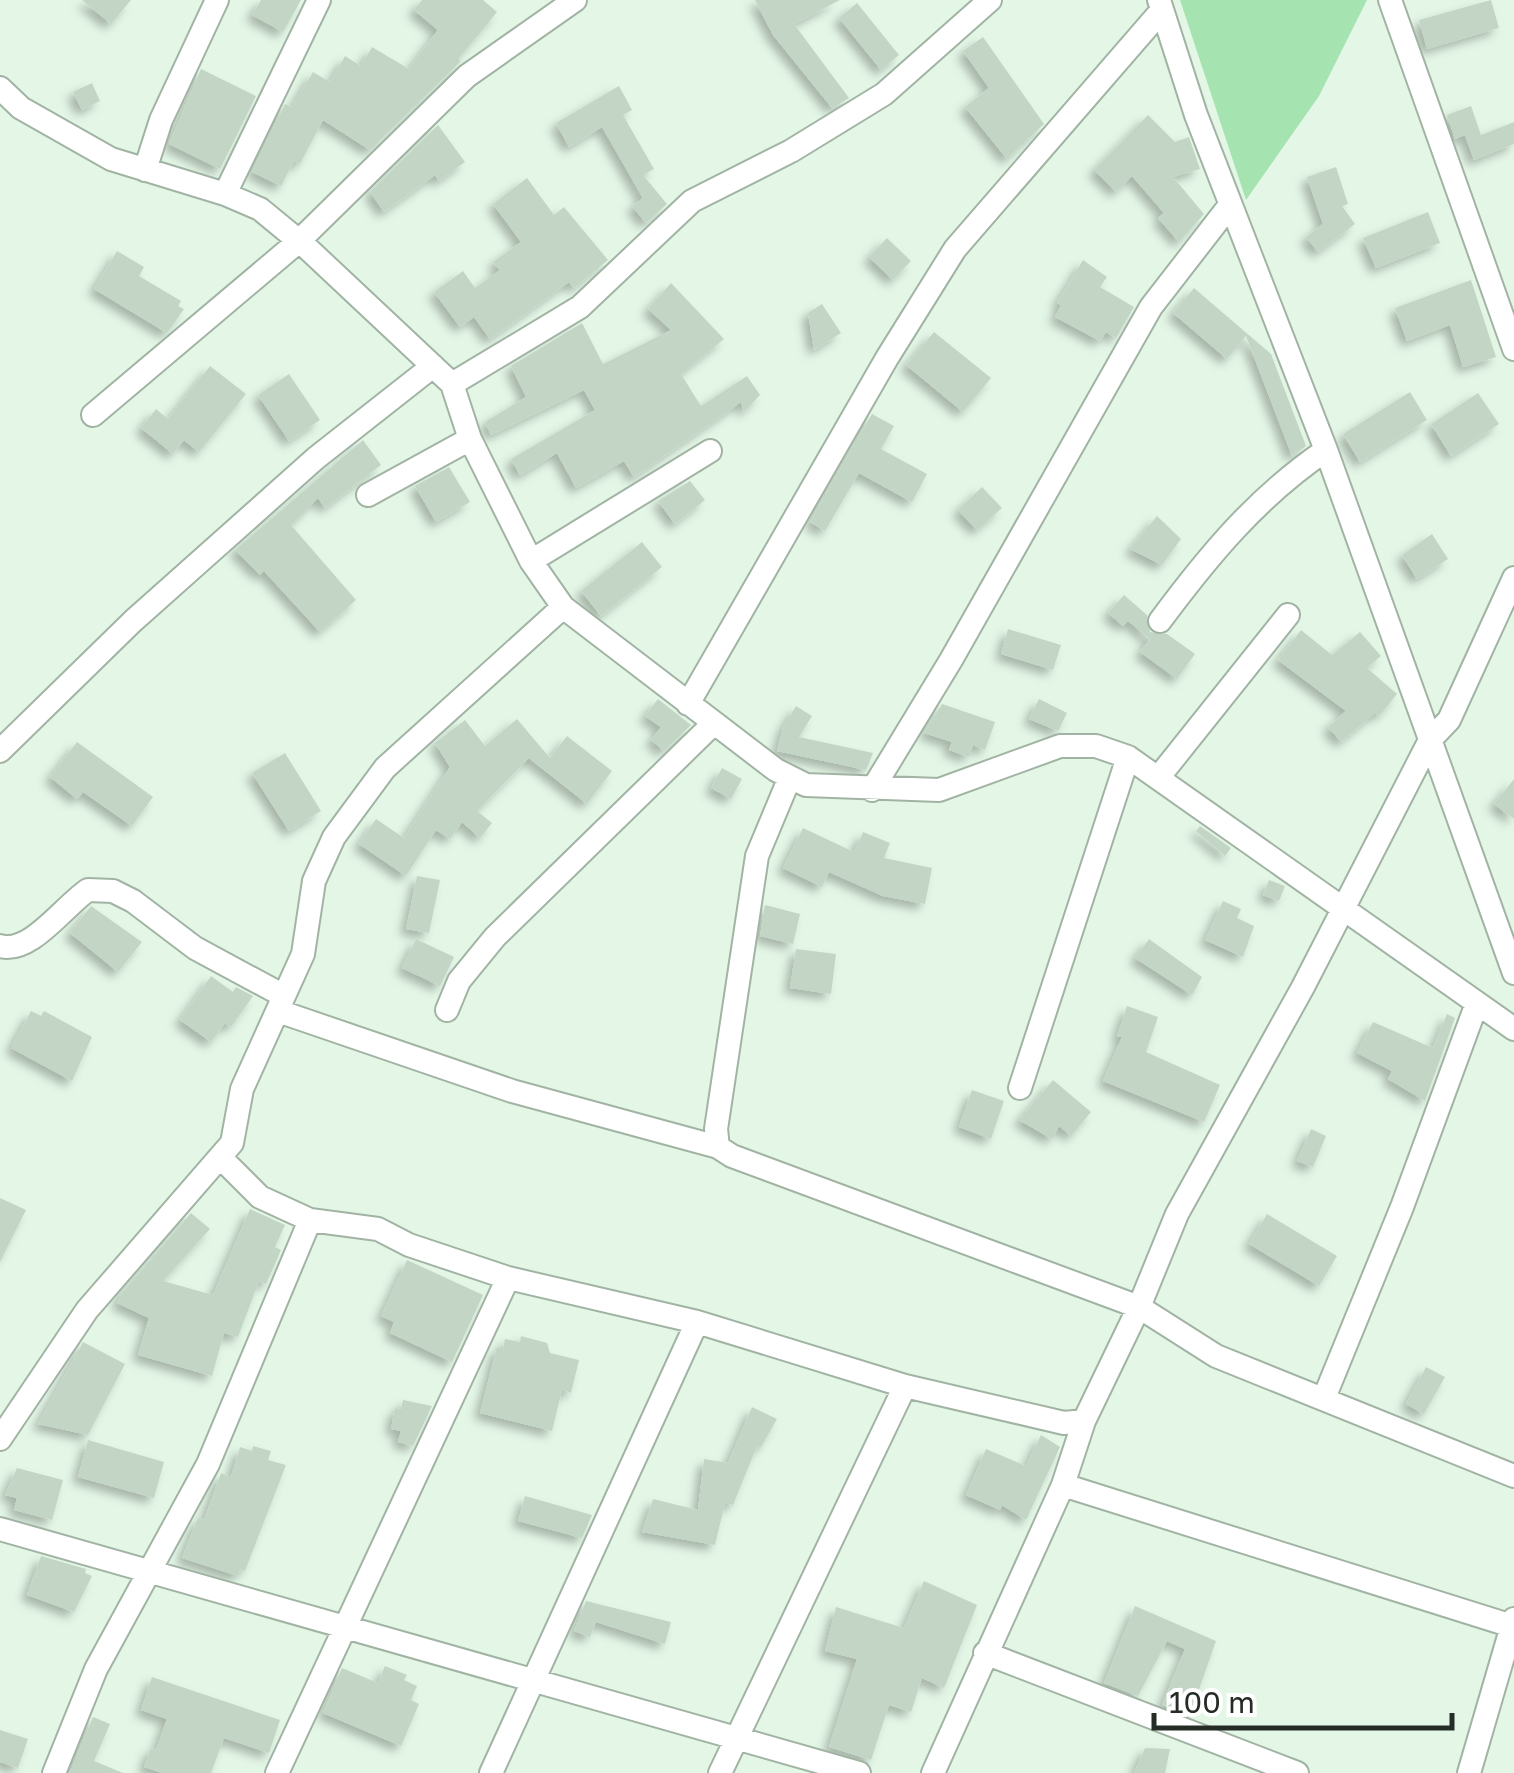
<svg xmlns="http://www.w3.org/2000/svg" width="1514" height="1773" font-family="'Golos Text',sans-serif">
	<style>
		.green { fill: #a5e3b0 }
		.building { fill: #c3d6c6; filter: url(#shadow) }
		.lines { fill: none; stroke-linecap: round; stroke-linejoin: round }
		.minor-casing { stroke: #a1b4a4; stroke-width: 26 }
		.minor { stroke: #fff; stroke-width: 22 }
	</style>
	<defs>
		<filter id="shadow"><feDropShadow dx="-6" dy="6" stdDeviation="5" flood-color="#0004"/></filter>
	</defs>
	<rect width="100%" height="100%" fill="#e4f7e7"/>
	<path class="green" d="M1180,0H1367L1319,96L1246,200Z"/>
	<path class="building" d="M82,0H131L111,24Z
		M261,0H301L283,32L252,15Z
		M422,0H483L497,12L459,58L460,62L370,150L323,120L300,164L294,161L281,186L252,172L285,104L292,107L313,72L330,82L345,56L361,66L372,47L409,69L438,30L414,10Z
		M755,0H840L794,24L849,98L832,108L773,35Z
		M1491,0L1499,28L1427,49L1419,20Z
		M857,3L899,55L881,70L839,18Z
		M983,37L1044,124L1007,159L965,107L989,88L963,51Z
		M201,69L256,96L220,169L169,144Z
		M92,83L100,101L82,110L73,92Z
		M619,86L632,110L623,115L654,169L643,175L667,204L646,223L632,206L643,198L602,127L569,147L556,123Z
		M1471,106L1481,135L1514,122V144L1474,160L1465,135L1455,139L1447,115Z
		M1148,115L1175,142L1189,137L1200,169L1173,177L1204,214L1179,242L1158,218L1164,213L1132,176L1116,192L1094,170Z
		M438,125L465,162L439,181L435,175L384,212L370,192Z
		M1336,167L1348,204L1342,206L1355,224L1318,252L1306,237L1323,224L1307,177Z
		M527,178L554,215L564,207L608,260L574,288L569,282L490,339L474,317L460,327L434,292L463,271L475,288L500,270L493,262L521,242L493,204Z
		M1428,212L1440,243L1376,268L1363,238Z
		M887,238L911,261L893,280L869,257Z
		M117,251L144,267L139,276L181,301L178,306L184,309L167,333L94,289Z
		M1083,260L1107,277L1100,287L1134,307L1116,338L1106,332L1100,341L1055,317L1061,305L1057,303Z
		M1471,280L1496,357L1463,367L1450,325L1407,341L1395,308Z
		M671,283L724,339L681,374L701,406L747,376L760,395L744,412L741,402L634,477L624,461L576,488L557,453L520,475L511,459L595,410L584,390L491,435L485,422L526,397L511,366L582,323L603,364L671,330L648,309Z
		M1194,288L1271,354L1306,446L1292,456L1246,336L1227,359L1173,313Z
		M822,304L841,333L814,350L808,313Z
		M934,332L991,378L963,412L906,365Z
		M210,366L246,394L199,452L184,440L173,454L141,428L156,409L168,419Z
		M289,374L320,420L289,441L258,395Z
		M1410,392L1427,420L1360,462L1343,434Z
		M1478,393L1499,424L1451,456L1431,424Z
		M872,414L894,426L881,449L927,474L912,502L859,473L825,531L810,522Z
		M363,440L381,465L325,508L318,498L291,525L356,600L320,632L264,571L260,575L235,550Z
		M449,467L470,502L436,522L415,486Z
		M690,481L705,500L675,524L658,501Z
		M982,487L1002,508L977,530L958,510Z
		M1157,516L1181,539L1162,565L1130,549Z
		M1432,534L1448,559L1417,579L1402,555Z
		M642,542L662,567L601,616L581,591Z
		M1124,595L1147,615L1150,632L1167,634L1195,654L1177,679L1140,652L1150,639L1128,621L1123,626L1108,613Z
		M1008,629L1061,645L1053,670L1001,654Z
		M1301,630L1332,655L1360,632L1381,656L1367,668L1397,694L1379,716L1375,713L1341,742L1328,727L1346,711L1278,660Z
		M658,699L691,725L664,751L651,740L661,727L645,716Z
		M1039,699L1067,713L1058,731L1029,719Z
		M942,704L995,722L985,750L973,745L969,757L949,750L952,742L924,733Z
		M796,706L812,716L799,737L873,753L866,770L777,751L783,728Z
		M517,719L550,758L567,736L612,771L587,804L529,758L477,811L492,823L480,838L462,822L450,839L436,830L406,876L359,844L376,819L404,838L450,767L435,743L465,720L485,746Z
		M77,742L153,797L132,826L83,792L77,799L50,777Z
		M285,753L321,811L289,831L252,773Z
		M722,768L742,779L731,799L711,788Z
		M1514,779V819L1494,804Z
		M1200,826L1231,848L1225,856L1196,831Z
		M803,828L854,852L863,832L890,843L884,858L932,868L925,904L883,896L829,872L822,887L783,868Z
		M417,876L440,880L429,933L406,929Z
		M1269,880L1285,886L1279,901L1263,895Z
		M1223,901L1241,909L1237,918L1254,926L1243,957L1205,940Z
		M765,905L800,914L793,944L760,936Z
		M91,906L142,942L118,972L70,933Z
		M416,939L454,957L440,986L402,968Z
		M1149,939L1202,977L1192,995L1135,958Z
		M796,949L836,954L831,994L790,988Z
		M211,976L233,992L236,987L253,996L231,1027L225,1023L211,1042L180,1020Z
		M1127,1006L1158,1017L1146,1052L1220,1085L1204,1122L1103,1081L1122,1037L1117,1036Z
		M31,1011L41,1016L44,1011L92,1037L72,1081L11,1048Z
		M1447,1014L1455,1018L1425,1101L1388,1079L1392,1071L1357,1053L1373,1022L1433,1048Z
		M1053,1080L1091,1112L1071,1136L1059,1126L1052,1139L1019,1120Z
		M972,1090L1004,1101L991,1139L959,1127Z
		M1311,1129L1326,1136L1313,1167L1297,1161Z
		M0,1198L26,1210L0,1262Z
		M250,1209L285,1225L275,1247L281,1250L266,1284L259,1281L238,1337L224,1333L212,1376L138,1355L149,1318L117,1303L122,1293L191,1213L210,1229L163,1281L213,1295Z
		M1267,1214L1337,1256L1319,1286L1249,1244Z
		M407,1260L483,1295L452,1362L390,1333L394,1322L381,1316Z
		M521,1336L547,1343L550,1353L579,1360L571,1393L562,1390L552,1431L480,1413L497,1347L503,1349L505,1339L520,1342Z
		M83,1342L125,1364L88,1435L38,1424Z
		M1426,1367L1445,1377L1424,1414L1406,1404Z
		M403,1400L432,1406L413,1446L398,1442L401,1431L391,1429L395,1408L401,1409Z
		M752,1407L777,1419L761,1447L757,1446L733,1505L725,1503L715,1545L642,1532L653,1499L698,1510L704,1459L728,1463Z
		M1041,1435L1060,1447L1026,1520L1002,1505L1000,1510L966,1495L986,1449L1026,1466Z
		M88,1440L164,1462L154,1498L78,1477Z
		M253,1446L271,1451L268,1460L286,1465L245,1571L240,1569L238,1576L182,1558L198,1518L204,1520L221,1473L231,1477L240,1447L252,1451Z
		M17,1468L63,1480L52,1520L14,1510L17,1498L5,1495Z
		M525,1496L592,1515L582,1538L518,1521Z
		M41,1556L86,1569L85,1573L92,1576L74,1612L27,1595Z
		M924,1581L977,1605L944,1688L922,1678L911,1712L889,1705L871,1760L829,1747L857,1659L825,1651L836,1607L904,1628Z
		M586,1601L671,1622L665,1644L596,1622L590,1637L574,1631Z
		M1135,1606L1216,1641L1190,1715L1162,1705L1185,1649L1167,1641L1138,1696L1104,1683Z
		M385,1666L407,1675L404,1680L417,1686L411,1700L419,1704L401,1746L323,1713L342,1668L378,1683Z
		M152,1677L280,1720L269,1753L224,1738L211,1773H162L144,1767L151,1748L156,1750L167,1719L141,1710Z
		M93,1717L110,1724L94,1761L123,1773H70Z
		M0,1730L28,1739L18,1768L0,1762Z
		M1145,1748L1170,1749L1165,1773H1134Z"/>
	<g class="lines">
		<g class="minor-casing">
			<path id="minor" d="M1159,0L1196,115L1326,450L1514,973
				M1390,0L1514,349
				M0,88L21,108L111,159L225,194L260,209L305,246L452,384L470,439L531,561L563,607L776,770L806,785L939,790L1060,746H1096L1128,757L1514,1029
				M145,170L161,120L217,0
				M225,194L319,0
				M452,384L580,307L692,201L791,151L884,94L990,0
				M93,415L299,241L467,76L575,0
				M368,495L470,439
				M531,561L710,451
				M1160,621C1209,555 1257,497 1326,450
				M688,704L887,358L955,249L1162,10
				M0,751L133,621L316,458L433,366
				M1158,778L1288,615
				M872,790L951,660L1151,307L1230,205
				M0,946C30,955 64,906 88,890L113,891L133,901L195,948L284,996
				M447,1010L459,981L495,937L714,723
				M278,1011L512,1091L718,1147L732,1156L1139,1307L1177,1214L1303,987L1430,740L1449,720L1514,578
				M1020,1088L1128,757
				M718,1147L716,1129L757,856L790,777
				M221,1158L260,1197L310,1220L378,1229L409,1245L508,1278L697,1322L905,1386L1064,1423L1084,1421L1139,1307L1216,1356L1514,1476
				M1324,1398L1402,1207L1477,1003
				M0,1439L87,1310L232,1143L242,1089L303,954L314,881L334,837L385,768L563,607
				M1063,1485L1512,1626
				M0,1529L859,1773
				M985,1653L1297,1773
				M54,1773L96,1669L208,1464L310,1220
				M277,1773L508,1278
				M491,1773L697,1322
				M720,1773L905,1386
				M933,1773L1063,1485L1084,1421
				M1469,1773L1514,1619"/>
		</g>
		<use href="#minor" class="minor"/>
	</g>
	<path d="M1154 1713v15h298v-15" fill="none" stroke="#252c26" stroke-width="5"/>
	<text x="1169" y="1713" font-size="30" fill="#252c26" stroke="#ffffff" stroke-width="8" paint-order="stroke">100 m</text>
</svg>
